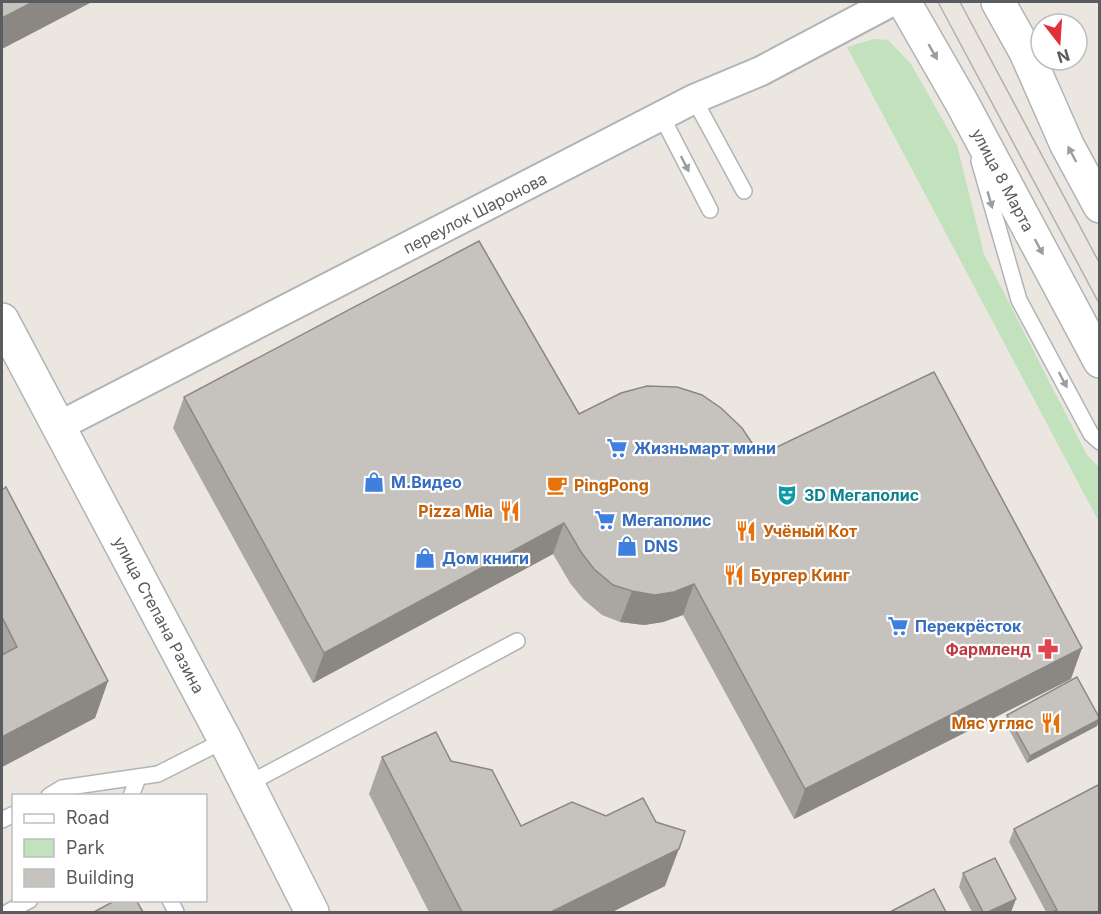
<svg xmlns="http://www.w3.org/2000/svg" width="1101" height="914" font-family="Inter,sans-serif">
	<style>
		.green { fill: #c2e2bd }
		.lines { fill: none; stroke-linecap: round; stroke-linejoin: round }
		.lane-casing { stroke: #b1b4b7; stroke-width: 18 }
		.street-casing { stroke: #b1b4b7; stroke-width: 32 }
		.secondary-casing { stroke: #b0b4b7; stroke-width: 36 }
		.lane { stroke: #fff; stroke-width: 15 }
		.street { stroke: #fff; stroke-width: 28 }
		.secondary { stroke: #fff; stroke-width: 33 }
		.tram { stroke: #afb0b0; stroke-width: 1.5 }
		.wall { fill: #aaa7a3 }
		.shaded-wall { fill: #8b8884 }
		.building { fill: #c6c2bd; stroke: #8b8884; stroke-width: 1.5 }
		.oneway { fill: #9b9ea0 }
		.labels { text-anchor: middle; stroke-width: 4.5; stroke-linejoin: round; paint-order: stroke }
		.street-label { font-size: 16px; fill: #595d60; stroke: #fff }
		.shop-label { font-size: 16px; font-weight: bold; fill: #366cbe; stroke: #fff; text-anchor: start }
		.food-label { font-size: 16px; font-weight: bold; fill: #c56008; stroke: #fff; text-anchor: start }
		.culture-label { font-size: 16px; font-weight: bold; fill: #0d838f; stroke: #fff; text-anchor: start }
		.health-label { font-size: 16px; font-weight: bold; fill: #be3a42; stroke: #fff; text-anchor: end }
	</style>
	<rect width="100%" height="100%" fill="#ebe7e0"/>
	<path class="green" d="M874,39L888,40L911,64L957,145L984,254L1087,455L1099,467V522L847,47Z"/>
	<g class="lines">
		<g class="lane-casing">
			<path id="lane" d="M694,99L744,191
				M662,117L710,210
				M979,161L1019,300L1091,434L1100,442
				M246,785L517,641
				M49,796L62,788L158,774L225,740
				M131,796L138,778
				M2,820L14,814
				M170,900L176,912
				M8,912L30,900"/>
		</g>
		<g class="street-casing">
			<path id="street" d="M59,426L694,99L761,71L891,2"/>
		</g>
		<g class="secondary-casing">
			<path id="secondary" d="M904,2L962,103L1100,361
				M998,2L1026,52L1067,145L1100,206
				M2,320L225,740L312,912"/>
		</g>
		<use href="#lane" class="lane"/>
		<use href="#street" class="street"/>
		<use href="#secondary" class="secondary"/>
		<path class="tram" d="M938,2L1100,305
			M960,2L1100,264"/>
	</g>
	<path class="wall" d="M184,397L579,414L1071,679L794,819L683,615L663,622L644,625L620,622L602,615L583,599L570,583L553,554L313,683L173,428Z
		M2,490L108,681L95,718L2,767Z
		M1007,715L1097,726L1027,763L1005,722Z
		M382,757L451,761L521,826L665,886L612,912H429L369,794Z
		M1014,829L1100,912H1046L1009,842Z
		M963,873L1016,899L1011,912H972L959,887Z"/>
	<path class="shaded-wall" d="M33,2H92L2,49V18Z
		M564,523L553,554L313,683L324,653Z
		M694,584L683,615L663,622L644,625L620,622L632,591Z
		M1082,648L1071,679L794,819L805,789Z
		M108,681L95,718L2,767V737Z
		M1100,719L1097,726L1027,763L1030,756Z
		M679,849L665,886L612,912H551Z
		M1016,899L1011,912H988Z"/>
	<path class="building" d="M2,2H33L2,18Z
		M479,241L579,414L621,393L647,386L677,387L702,395L721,408L742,428L760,455L934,372L1082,648L805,789L694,584L674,592L655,595L632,591L613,585L594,569L581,552L564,523L324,653L184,397Z
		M6,487L108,681L2,737V655L17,647L3,619L2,620V490Z
		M1077,677L1100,719L1030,756L1007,715Z
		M436,732L451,761L492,770L521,826L572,802L606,816L643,798L656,822L685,831L679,849L551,912H462L382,757Z
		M1100,784V912H1052L1057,910L1014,829Z
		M995,858L1016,899L988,912H983L963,873Z
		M934,889L946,912H890Z
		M116,900H136L143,912H94Z"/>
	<defs><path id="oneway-solid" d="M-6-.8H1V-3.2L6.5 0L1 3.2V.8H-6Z" transform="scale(1.5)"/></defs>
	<g class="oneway">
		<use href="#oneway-solid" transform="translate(933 52) rotate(60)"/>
		<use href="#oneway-solid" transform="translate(1072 154) rotate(-118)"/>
		<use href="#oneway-solid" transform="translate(685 164) rotate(63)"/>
		<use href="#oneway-solid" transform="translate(990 200) rotate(74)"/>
		<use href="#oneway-solid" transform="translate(1039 247) rotate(62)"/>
		<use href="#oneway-solid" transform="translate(1063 380) rotate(62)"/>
	</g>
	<defs>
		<g id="supermarket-bare" transform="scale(1.62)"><path d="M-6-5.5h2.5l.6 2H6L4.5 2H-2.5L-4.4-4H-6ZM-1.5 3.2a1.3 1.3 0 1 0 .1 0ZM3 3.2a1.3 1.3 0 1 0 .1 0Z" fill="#3f7fe0" stroke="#fff" stroke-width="2.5" paint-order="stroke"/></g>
		<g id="shop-bare" transform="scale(1.62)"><path d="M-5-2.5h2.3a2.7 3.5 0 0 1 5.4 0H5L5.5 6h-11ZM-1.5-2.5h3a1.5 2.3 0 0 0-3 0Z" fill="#3f7fe0" stroke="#fff" stroke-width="2.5" paint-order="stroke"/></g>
		<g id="cafe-bare" transform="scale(1.62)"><path d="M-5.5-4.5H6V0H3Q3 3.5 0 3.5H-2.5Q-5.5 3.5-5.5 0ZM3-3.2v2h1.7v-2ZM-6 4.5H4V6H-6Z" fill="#e8710a" stroke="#fff" stroke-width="2.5" paint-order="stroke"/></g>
		<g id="theatre-bare" transform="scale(1.62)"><path d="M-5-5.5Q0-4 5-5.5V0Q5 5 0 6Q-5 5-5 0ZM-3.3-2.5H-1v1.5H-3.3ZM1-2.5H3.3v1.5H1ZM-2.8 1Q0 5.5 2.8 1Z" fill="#0f9aa8" stroke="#fff" stroke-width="2.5" paint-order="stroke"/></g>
		<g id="restaurant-bare" transform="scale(1.62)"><path d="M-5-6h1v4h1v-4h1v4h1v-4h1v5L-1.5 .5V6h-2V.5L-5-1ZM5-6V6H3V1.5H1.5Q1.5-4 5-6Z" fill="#e8710a" stroke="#fff" stroke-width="2.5" paint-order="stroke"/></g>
		<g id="pharmacy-bare" transform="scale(1.62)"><path d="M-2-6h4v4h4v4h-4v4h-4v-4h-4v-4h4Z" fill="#e0444e" stroke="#fff" stroke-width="2.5" paint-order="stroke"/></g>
	</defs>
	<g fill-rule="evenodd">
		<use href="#supermarket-bare" x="617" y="448"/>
		<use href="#shop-bare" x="374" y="482"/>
		<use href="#cafe-bare" x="557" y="485"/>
		<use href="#theatre-bare" x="787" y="495"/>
		<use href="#restaurant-bare" x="510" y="511"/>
		<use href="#supermarket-bare" x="605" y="520"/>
		<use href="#restaurant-bare" x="746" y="531"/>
		<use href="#shop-bare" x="627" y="546"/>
		<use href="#shop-bare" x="425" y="558"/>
		<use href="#restaurant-bare" x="734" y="575"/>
		<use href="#supermarket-bare" x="898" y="626"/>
		<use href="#pharmacy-bare" x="1048" y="649"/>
		<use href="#restaurant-bare" x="1051" y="723"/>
	</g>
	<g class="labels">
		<g class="street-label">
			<text transform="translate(1003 180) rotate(62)" y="6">улица 8 Марта</text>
			<text transform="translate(475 213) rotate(-27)" y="6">переулок Шаронова</text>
			<text transform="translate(159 615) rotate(62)" y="6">улица Степана Разина</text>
		</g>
		<g class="shop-label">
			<text x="634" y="454">Жизньмарт мини</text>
			<text x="391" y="488">М.Видео</text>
			<text x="622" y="526">Мегаполис</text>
			<text x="644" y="552">DNS</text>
			<text x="442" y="564">Дом книги</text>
			<text x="915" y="632">Перекрёсток</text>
		</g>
		<g class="food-label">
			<text x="574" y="491">PingPong</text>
			<text x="493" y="517" text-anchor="end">Pizza Mia</text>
			<text x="763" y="537">Учёный Кот</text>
			<text x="751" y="581">Бургер Кинг</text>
			<text x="1034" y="729" text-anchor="end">Мяс угляс</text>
		</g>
		<g class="culture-label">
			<text x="804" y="501">3D Мегаполис</text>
		</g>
		<g class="health-label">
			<text x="1031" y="655">Фармленд</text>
		</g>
	</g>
	<rect width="1101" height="914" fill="none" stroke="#595d60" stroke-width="6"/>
	<rect x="12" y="794" width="195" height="108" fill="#ffffff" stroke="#bdbebf" stroke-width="1.5"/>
	<rect x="24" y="814" width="30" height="9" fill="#ffffff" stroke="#bdbebf" stroke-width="1.5"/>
	<text x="66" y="824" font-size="18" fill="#595d60">Road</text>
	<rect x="24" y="839" width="30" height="18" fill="#c2e2bd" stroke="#bdbebf" stroke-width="1.5"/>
	<text x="66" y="854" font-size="18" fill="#595d60">Park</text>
	<rect x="24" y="869" width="30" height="18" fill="#c6c2bd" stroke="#bdbebf" stroke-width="1.5"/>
	<text x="66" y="884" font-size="18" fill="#595d60">Building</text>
	<g transform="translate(1059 42) rotate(163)"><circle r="28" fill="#ffffff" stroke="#bdbebf" stroke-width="1.5"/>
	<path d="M0-4.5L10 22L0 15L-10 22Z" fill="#e1303b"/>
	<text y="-9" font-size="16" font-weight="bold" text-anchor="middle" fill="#595d60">N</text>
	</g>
</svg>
